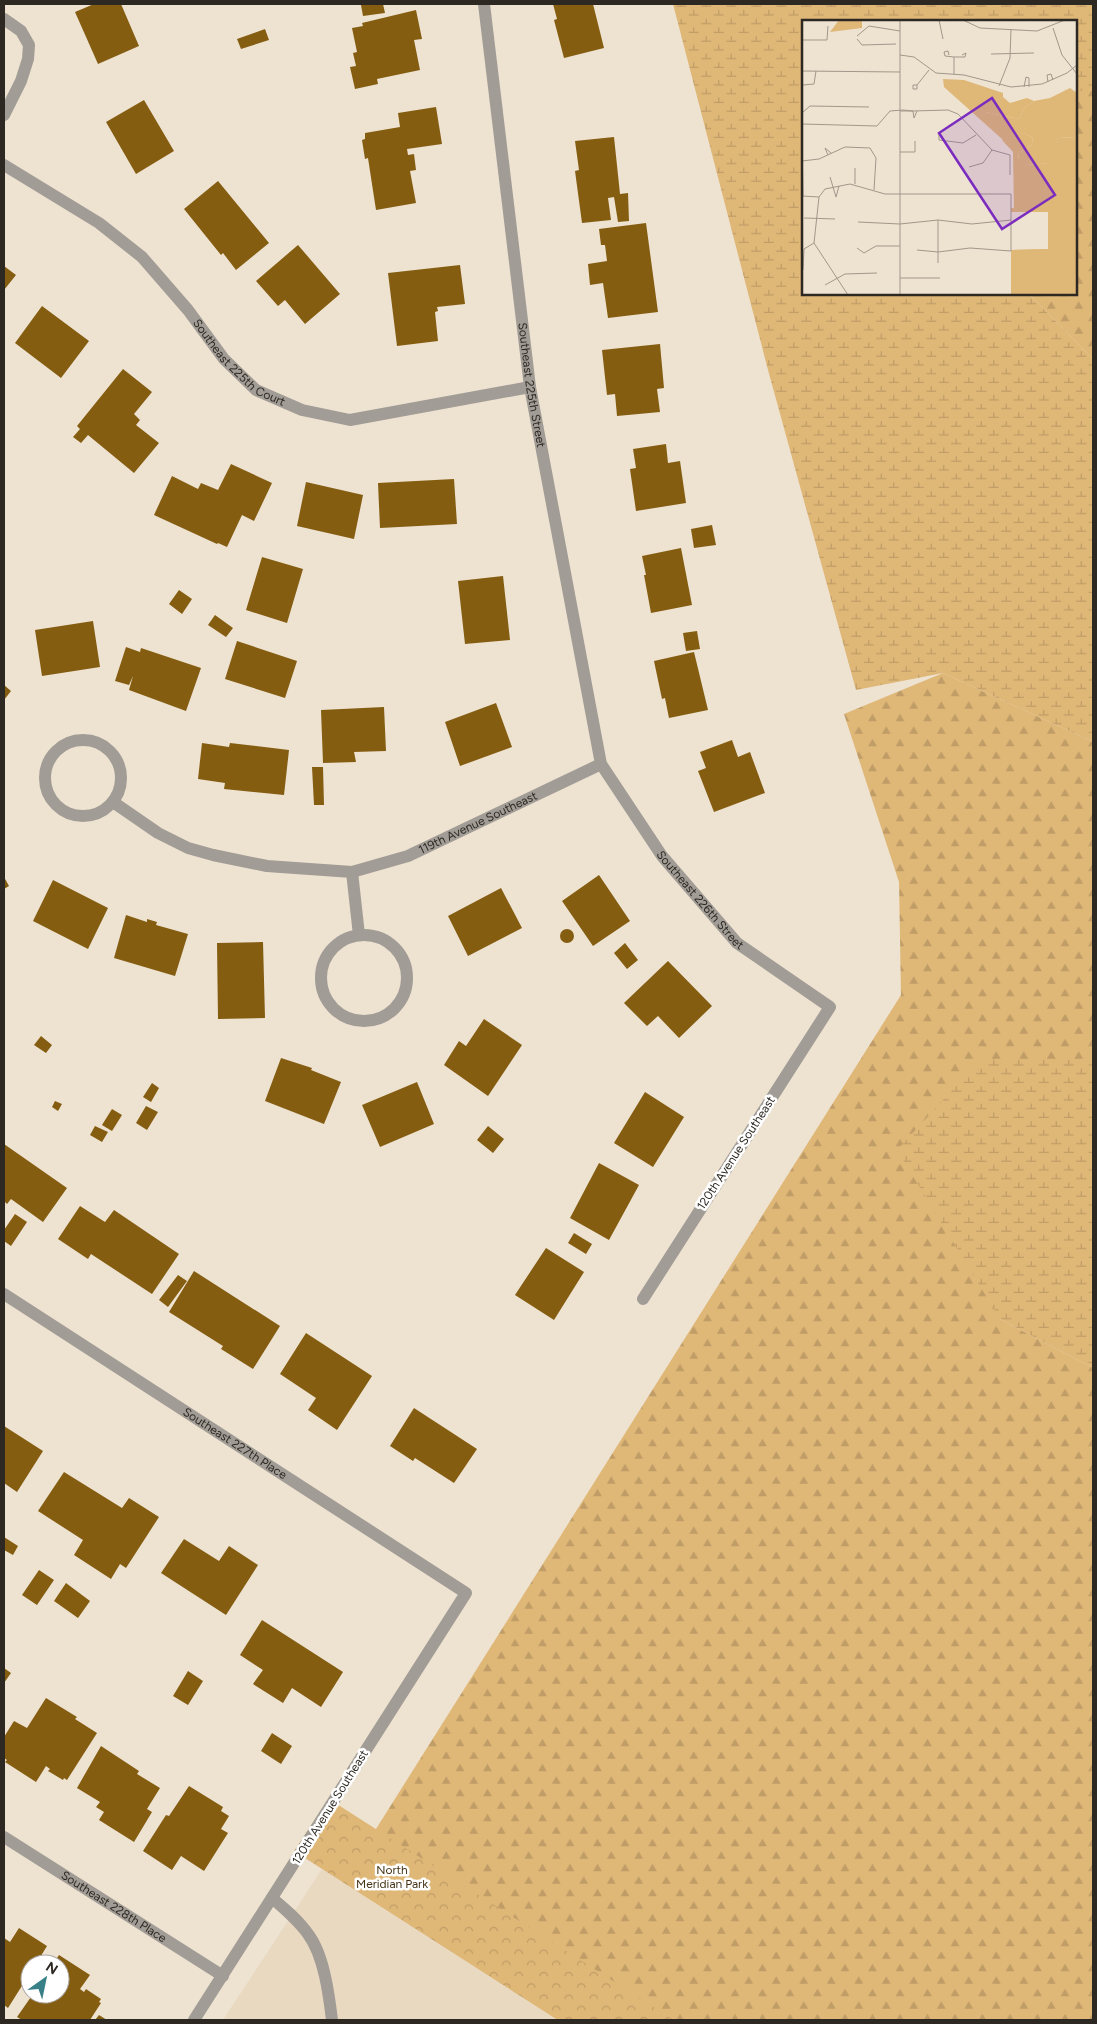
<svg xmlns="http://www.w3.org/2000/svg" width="1097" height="2024" font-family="Figtree,sans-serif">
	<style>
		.built { fill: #e9d9c1 }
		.forest { fill: url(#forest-firs) }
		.wetland { fill: url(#wetland-marsh) }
		.park { fill: url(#park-crowns) }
		.building { fill: #845d11 }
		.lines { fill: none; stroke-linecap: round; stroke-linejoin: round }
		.minor { stroke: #a19c95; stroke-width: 12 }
		.labels { text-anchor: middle; stroke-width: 5; stroke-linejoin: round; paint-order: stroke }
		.street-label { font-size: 12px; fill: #2d2922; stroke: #fff }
		.park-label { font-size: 12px; fill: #443214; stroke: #fff }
		.inset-road { fill: none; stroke: #a1988b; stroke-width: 1 }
		.view { fill: #7b2cbf; fill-opacity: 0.15; stroke: #7b2cbf; stroke-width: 2.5 }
		.inset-edge { fill: none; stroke: #2d2922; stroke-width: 2.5 }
	</style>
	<defs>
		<pattern id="forest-firs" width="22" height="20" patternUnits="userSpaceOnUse" patternTransform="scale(1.25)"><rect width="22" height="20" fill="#dfb777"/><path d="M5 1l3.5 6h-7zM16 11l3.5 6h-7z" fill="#c09d67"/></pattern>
		<pattern id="wetland-marsh" width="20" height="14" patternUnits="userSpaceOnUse" patternTransform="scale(1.25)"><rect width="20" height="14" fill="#dfb777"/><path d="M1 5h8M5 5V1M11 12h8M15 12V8" fill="none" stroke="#c09d67"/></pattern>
		<pattern id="park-crowns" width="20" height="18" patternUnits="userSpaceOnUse" patternTransform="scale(1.25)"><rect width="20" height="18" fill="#dfb777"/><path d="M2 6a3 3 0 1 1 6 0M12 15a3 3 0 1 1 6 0" fill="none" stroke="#c09d67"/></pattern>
	</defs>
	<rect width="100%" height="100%" fill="#eee2d1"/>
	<path class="built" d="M322,1869L558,2020H223Z"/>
	<path class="forest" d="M1076,91H1093V359L1029,294H1076Z
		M943,673L1093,742V1060H981L1000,1319L1093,1368V2020H558L340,1880L376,1829L901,995L899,882L844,714Z"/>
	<path class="wetland" d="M673,4H1093V91H1076V21H803V294H1029L1093,359V742L943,673L856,690L768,370Z
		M981,1059L1093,1060V1368L1000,1319L897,1150Z"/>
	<path class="park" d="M329,1799L674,2020H558L294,1851Z"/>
	<path class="building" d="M94,4H121L139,46L98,64L75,12Z
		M371,4H383L385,13L363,16L361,5Z
		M553,4H593L604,48L564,58L554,20L557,19Z
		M416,10L422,39L414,40L420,70L377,79L378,84L355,89L350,67L356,66L353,53L357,52L352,28L363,26L362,23Z
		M265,29L269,40L241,49L237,39Z
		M144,100L174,151L136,174L106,122Z
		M436,107L442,144L407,149L408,155L414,154L416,170L410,171L416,203L376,210L368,158L365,159L362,140L365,139V133L400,127L398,113Z
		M614,137L620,194L628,193L629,221L618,222L614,197L608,198L611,220L582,223L575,171L579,170L575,141Z
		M218,181L269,243L236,270L223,253L221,255L184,209Z
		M646,223L658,312L608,318L603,283L590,285L588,264L607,261L605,245H601L599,229Z
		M298,245L340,294L305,324L285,300L278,306L256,281Z
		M460,265L465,304L437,307L438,311L435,312L438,341L397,346L388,273Z
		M4,266L16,275L4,290Z
		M42,306L89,341L61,378L15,343Z
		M660,344L664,388L657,389L660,412L617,416L615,394L607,395L602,350Z
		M123,369L152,392L134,414L140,420L136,425L159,443L134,473L88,435L81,443L73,437L80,429L77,426Z
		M666,444L668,463L680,461L686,503L636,511L630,469L636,468L633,449Z
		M231,464L272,483L254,521L242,515L227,547L218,543L217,544L154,515L172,476L198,489L201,483L218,490Z
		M454,479L457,524L380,528L378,483Z
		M306,482L363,495L354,539L297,526Z
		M712,525L716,545L694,548L691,529Z
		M681,548L692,605L651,613L644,575H646L642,556Z
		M262,557L303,569L287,623L246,610Z
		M503,576L510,640L465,644L458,581Z
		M179,590L192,599L182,614L169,604Z
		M215,615L233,628L226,637L208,625Z
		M93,621L100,667L42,676L35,630Z
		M697,631L700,649L686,651L683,633Z
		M237,641L297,661L285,698L225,679Z
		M126,647L140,652L141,648L201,668L186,711L129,690L133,676L129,685L115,681Z
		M694,652L708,710L669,718L665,698L662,699L654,661Z
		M4,685L11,691L4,700Z
		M496,703L512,747L460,766L445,722Z
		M384,707L386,751L354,752L356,762L323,763L321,710Z
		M732,740L738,757L750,752L765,793L714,812L698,771L706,768L700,752Z
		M202,743L229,747L230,743L289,750L284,795L224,789L225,783L198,779Z
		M312,767H323L324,805H314Z
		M599,875L630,921L593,946L562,901Z
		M4,877L9,886L4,889Z
		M53,880L108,908L88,949L33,921Z
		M501,888L522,928L468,956L448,916Z
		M126,915L147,922V919L157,922L156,925L188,934L175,976L114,958Z
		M560 936a7 7 0 1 1 14 0a7 7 0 1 1-14 0Z
		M263,942L265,1018L218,1019L217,943Z
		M625,943L638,960L627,969L614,953Z
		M668,961L712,1006L679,1038L658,1016L647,1026L624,1003Z
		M484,1019L522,1045L488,1096L444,1065L459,1041L466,1046Z
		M41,1036L52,1045L46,1053L34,1045Z
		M281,1058L312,1068L311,1070L341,1082L324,1124L265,1101Z
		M417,1082L434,1124L380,1147L362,1105Z
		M152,1083L159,1088L151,1102L143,1097Z
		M645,1092L684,1117L653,1167L614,1143Z
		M55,1101L62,1104L58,1111L52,1107Z
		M146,1106L158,1112L147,1130L136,1123Z
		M112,1109L122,1115L112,1131L102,1125Z
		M95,1126L108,1132L102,1142L90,1135Z
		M488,1126L504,1139L493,1153L477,1140Z
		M4,1144L67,1188L43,1222L11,1199L7,1204L4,1201Z
		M599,1163L639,1185L609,1240L570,1218Z
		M80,1206L105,1222L114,1210L179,1254L152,1294L91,1254L88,1259L58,1239Z
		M15,1214L27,1222L11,1246L4,1241V1230Z
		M574,1233L592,1244L586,1254L568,1243Z
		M546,1248L584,1272L554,1320L515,1295Z
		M194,1271L280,1326L253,1369L221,1349L223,1346L169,1312Z
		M178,1275L187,1281L168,1307L159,1300Z
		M306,1333L372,1376L337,1430L308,1410L316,1398L280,1374Z
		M414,1408L477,1449L454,1483L415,1458L413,1461L390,1446Z
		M4,1426L43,1451L17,1492L4,1483Z
		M64,1472L122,1508L129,1498L159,1517L126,1568L120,1564L111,1579L74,1555L83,1540L38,1511Z
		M4,1537L18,1546L13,1555L4,1550Z
		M184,1539L219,1561L229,1546L258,1565L226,1615L161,1573Z
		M39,1570L54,1580L37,1605L22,1595Z
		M66,1583L90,1601L78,1618L54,1601Z
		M262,1620L343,1672L321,1707L292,1688L283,1703L253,1684L263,1670L240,1655Z
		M4,1668L11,1673L4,1683Z
		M188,1671L203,1681L188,1705L173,1696Z
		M46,1698L77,1717L75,1719L97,1733L67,1780L64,1778L63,1780L48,1771L50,1769L46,1766L36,1782L5,1762L7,1760L4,1758V1737L14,1721L27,1728Z
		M272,1733L292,1746L281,1764L261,1751Z
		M101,1746L139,1771L137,1774L160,1788L147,1809L152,1812L134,1842L99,1820L104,1812L96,1807L100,1802L77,1788Z
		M189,1786L223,1807L221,1811L229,1816L221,1829L228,1833L204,1871L181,1856L172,1870L143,1851L166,1815L169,1816Z
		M19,1928L47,1946L36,1964H30V1973L8,2008L4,2005V1938L10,1942Z
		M59,1955L90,1975L80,1989L84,1992L86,1989L101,1999L99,2002L101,2003L90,2020H22L17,2017L33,1994H60V1964H53Z
		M99,2015L107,2020H95Z"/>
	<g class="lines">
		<g class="minor">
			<path id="s1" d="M484,4L530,387L601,764L662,856L737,943L830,1007L643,1299"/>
			<path d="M4,19L21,31L29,45L28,59L21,81L4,115"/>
			<path id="s2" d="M4,165L99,223L142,257L188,310L224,359L256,390L302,410L350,420L530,387"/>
			<circle cx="83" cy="778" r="38"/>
			<path id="s3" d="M113,802L158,833L188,848L213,855L267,866L352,872L408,856L601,764"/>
			<path d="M352,872L359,935"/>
			<circle cx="364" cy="978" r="43"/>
			<path id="s4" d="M4,1294L466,1593L194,2020"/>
			<path id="s5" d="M4,1837L223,1976"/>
			<path d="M272,1898C285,1909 298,1920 308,1934C324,1955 329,1995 332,2020"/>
		</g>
	</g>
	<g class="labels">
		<g class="street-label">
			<text dy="4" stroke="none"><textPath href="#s2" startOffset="311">Southeast 225th Court</textPath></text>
			<text dy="4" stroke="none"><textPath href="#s1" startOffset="384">Southeast 225th Street</textPath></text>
			<text dy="4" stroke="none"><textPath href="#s3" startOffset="390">119th Avenue Southeast</textPath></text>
			<text dy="4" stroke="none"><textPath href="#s1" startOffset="938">Southeast 226th Street</textPath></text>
			<text transform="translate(736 1153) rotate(-57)" y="4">120th Avenue Southeast</text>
			<text dy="4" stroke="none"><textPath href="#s4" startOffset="275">Southeast 227th Place</textPath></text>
			<text transform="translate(330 1807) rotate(-58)" y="4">120th Avenue Southeast</text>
			<text dy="4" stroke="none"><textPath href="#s5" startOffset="130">Southeast 228th Place</textPath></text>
		</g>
		<g class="park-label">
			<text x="392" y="1874">North<tspan x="392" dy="14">Meridian Park</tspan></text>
		</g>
	</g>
	<g transform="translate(802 20)">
		<rect width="275" height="275" fill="#eee2d1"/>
		<path d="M37,0H60V8L28,12ZM201,77L208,83L225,78L232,81L222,88L217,99L183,92V88ZM221,113L230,117L231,124L217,133L216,139L226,145L246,143L256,118L275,117V275L211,230L246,229V192H212L211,132L200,120L203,115Z" fill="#dfb777"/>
		<path d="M141,59L162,60L201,73V77L184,88L183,92L217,99L222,88L232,81L248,78L268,68L275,73V117L256,118L247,143L226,145L216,140L217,133L231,124L230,117L221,113L200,119L142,67Z" fill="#dfb777"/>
		<path d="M209,188H275V275H209V230L246,229V192H209Z" fill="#dfb777"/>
		<path class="inset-road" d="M98,0V275M137,0L141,19M161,0L178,8L235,11L263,0M251,8L260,35L275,54M55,16L67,6L98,11M55,19L60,25L94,24M0,20H25L26,6M189,34L232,33M98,35L112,37L134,53L162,55L209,67L240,64L265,53L275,45M147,35L146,31L142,32L143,36L152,37H163L164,33L160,35M0,51L98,52M152,54V37M246,62L245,55L249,54L251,60M1,65L12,64L14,51M111,65H115V69H111ZM115,65L127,50M197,66L208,38L209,9M222,67L224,57L227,58V67M115,91L112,98L111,91L146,90L156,94L190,130L208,135V155M0,93L8,86L67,87M0,104L75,106L88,91L101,90L111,91H98M0,120L1,176M141,120L137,113V120L161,123L174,115M98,132H113V121M26,135L23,128L29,133M0,141L17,139L43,127L68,128L74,138L72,170M167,147L181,143L190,130M53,148V164M28,157L34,177L37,166M0,176L17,177L23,169L48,164L83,174H209V231L168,228L136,232L115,230M2,198L33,199M136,200V243M56,202L98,204L136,200L170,204L209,200M12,223L46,275M12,223L17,177M55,228L62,233L74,226H98M1,250L2,229L12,223M98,258H138M23,265L43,254L75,253"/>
		<path class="view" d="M190,78L253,175L200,209L137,113Z"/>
		<rect width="275" height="275" class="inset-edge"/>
	</g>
	<rect width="1097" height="2024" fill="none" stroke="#2d2922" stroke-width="10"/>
	<g transform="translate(45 1979) rotate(33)"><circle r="24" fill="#ffffff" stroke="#aba9a7"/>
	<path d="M0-4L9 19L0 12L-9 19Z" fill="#388087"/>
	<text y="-8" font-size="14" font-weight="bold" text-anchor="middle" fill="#2d2922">N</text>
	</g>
</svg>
